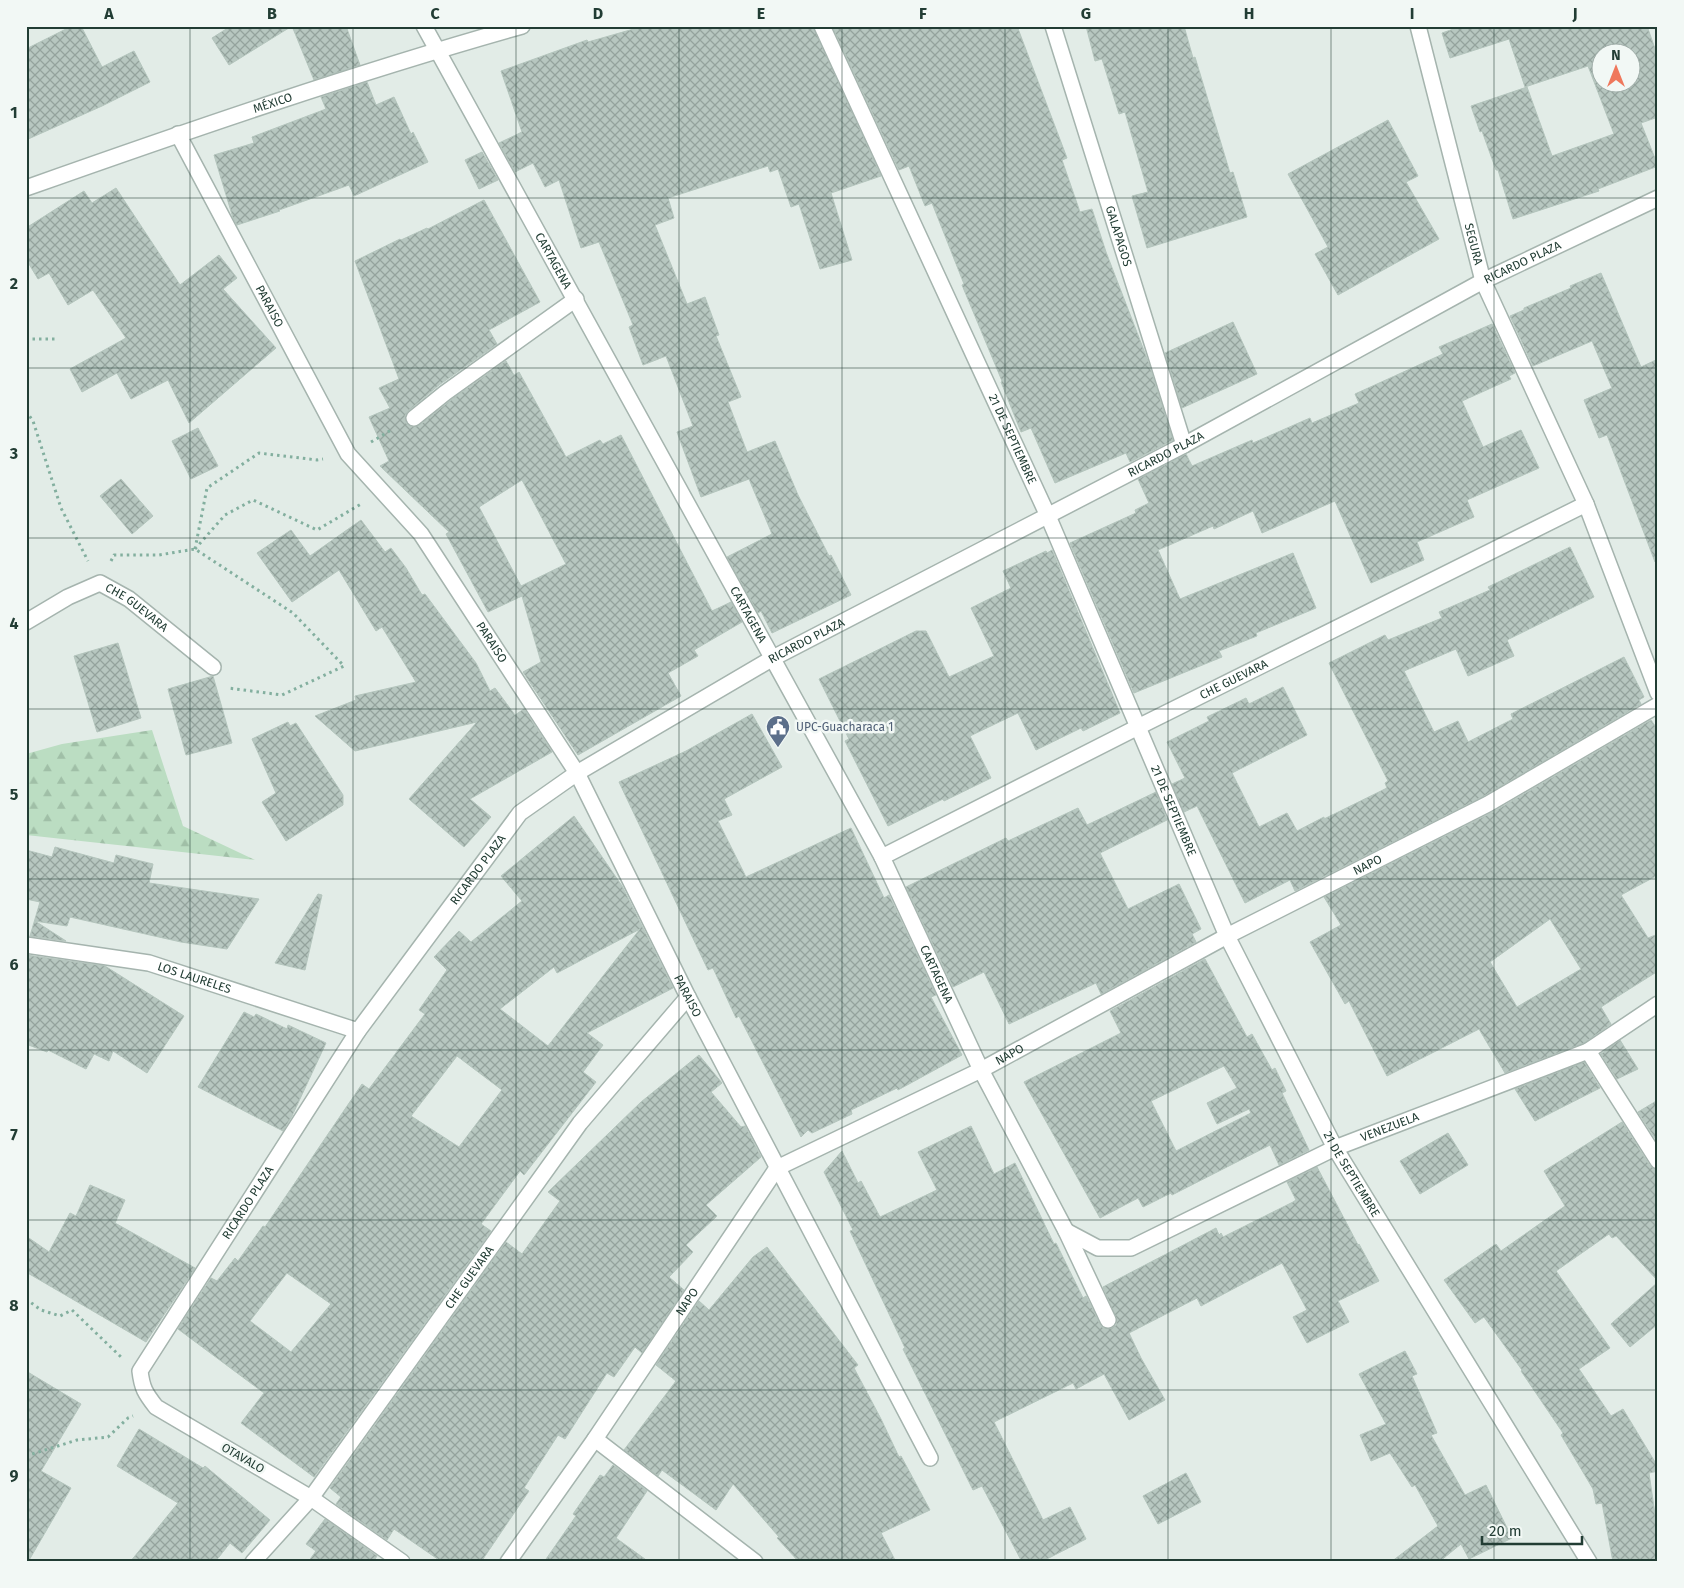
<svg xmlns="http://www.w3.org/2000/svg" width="1684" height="1588" font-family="'Fira Sans',sans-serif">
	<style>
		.forest { fill: url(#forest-firs) }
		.building { fill: url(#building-cross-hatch); stroke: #b4c5bd; fill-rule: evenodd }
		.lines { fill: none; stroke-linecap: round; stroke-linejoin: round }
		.minor-casing { stroke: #a5b4ae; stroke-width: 18 }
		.path { stroke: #83af9f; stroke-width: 3; stroke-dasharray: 2.5 4; stroke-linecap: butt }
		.minor { stroke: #fff; stroke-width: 15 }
		.grid { fill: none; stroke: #223d34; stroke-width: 1; stroke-opacity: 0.55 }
		.labels { text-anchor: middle; stroke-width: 5; stroke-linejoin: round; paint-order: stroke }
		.street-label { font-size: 12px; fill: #223d34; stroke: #f2f8f5 }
		.service-label { font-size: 12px; fill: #4e5e75; stroke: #f2f8f5; text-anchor: start }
		.neatline { fill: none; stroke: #223d34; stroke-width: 2 }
		.grid-label { font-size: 16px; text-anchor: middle; font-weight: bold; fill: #223d34 }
	</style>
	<defs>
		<pattern id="forest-firs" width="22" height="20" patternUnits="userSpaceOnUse" patternTransform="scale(1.25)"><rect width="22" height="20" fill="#bbddc2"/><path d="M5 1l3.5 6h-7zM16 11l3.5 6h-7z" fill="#a0bfa7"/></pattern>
		<pattern id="building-cross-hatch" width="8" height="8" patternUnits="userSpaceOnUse" patternTransform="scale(1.25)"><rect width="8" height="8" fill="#b7c7c0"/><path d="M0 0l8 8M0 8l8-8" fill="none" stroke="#94a39d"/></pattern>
	</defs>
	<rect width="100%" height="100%" fill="#e2ece7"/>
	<path class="forest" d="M152,730L183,826L255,860L26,835V754L62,744Z"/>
	<path class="building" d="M72,26H81L102,67L134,51L150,82L102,106L26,140V49Z
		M231,26H346L360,65L314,80L292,26L229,65L212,38Z
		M644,26H813L881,176L831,193L852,260L820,269L799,204L791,207L778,169L770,172L768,166L668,198L674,218L655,225L687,304L705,297L719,335L716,336L741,397L728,402L747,452L775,441L798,495L829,556L831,555L851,595L772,633L761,611L758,613L727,557L772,534L749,479L701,497L677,432L693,426L666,356L643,365L629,327L633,325L599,242L581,248L559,180L545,187L533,163L515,172L499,143L522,132L501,71L587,40L588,42Z
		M832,26H1017L1067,158L1062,160L1080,212L1092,209L1106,252L1148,361L1173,440L1130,462L1126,453L1055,483L1031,428L1021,432L1001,382L1002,381L962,285L964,284L932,203L925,206L909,166L899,170Z
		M1086,26H1184L1193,58L1195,57L1230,173L1233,172L1247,217L1147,248L1132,196L1148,192L1125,112L1119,114L1102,59L1095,61Z
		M1462,26H1647L1658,57V117L1641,123L1658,166L1598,189L1599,191L1513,219L1498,170H1496L1482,131L1480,132L1471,106L1527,87L1552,156L1614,134L1588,66L1525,87L1509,39L1450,58L1442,33ZM1602,52H1632V82H1602Z
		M367,82L376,105L394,97L411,134L413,132L428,162L354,196L349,185L279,210L280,211L237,225L233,218L214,155L254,143L252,137L326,109L321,97Z
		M1388,120L1418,176L1406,182L1439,239L1338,295L1315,254L1328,247L1288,174Z
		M482,152L498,180L479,189L465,160Z
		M116,188L180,285L219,255L237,278L223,289L276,348L189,423L168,380L131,399L117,373L82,392L70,369L126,338L93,290L68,305L49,273L38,279L26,259V228L84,191L92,203Z
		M484,200L540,302L489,330L497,344L439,385L408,411L405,415L406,423L411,427L420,425L451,400L506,361L514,375L519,372L566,457L600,440L603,444L621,435L712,611L731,602L742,622L694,650L698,656L668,673L681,696L578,755L523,672L541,662L522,596L488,612L446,534L449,532L380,466L389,461L369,417L390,408L379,388L399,379L355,261L400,239L401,240L427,228L428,229ZM522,480L566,564L521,586L479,507Z
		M1601,273L1641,367L1658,359V562H1655L1607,435L1599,438L1584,400L1612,388L1592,341L1533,366L1510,316L1524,310V308L1571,288L1570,286Z
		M1233,322L1257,374L1182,408L1165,353Z
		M1492,324L1515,373L1509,376L1511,379L1462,401L1483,447L1521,430L1539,468L1467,500L1474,517L1417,542L1424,560L1371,583L1335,501L1262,533L1253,511L1214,529L1213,526L1158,550L1180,599L1293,553L1316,608L1256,633L1257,636L1219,651L1222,657L1134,693L1070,543L1136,513L1135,510L1149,503L1138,479L1186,454L1192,466L1252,440L1253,443L1310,418L1312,423L1359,403L1355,394L1443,354L1439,347Z
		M198,428L218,466L191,479L172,441Z
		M121,479L153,516L132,534L100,496Z
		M361,520L385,552L391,548L406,568L422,595L425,594L476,663L490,691L495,688L515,715L524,709L552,752L470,799L491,817L464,847L409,799L477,722L355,751L315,716L356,700L355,696L416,682L382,627L376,631L339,570L292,602L257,553L291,530L310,556Z
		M1570,547L1594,597L1507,640L1514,656L1468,676L1456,649L1404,671L1434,732L1458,721L1468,742L1513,719L1511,714L1624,657L1644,697L1639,700L1641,704L1484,796L1295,891L1290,880L1245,903L1197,806L1184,812L1172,784L1185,778L1167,742L1209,721L1207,717L1246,698L1249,704L1283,687L1307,735L1232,773L1259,827L1287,813L1297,831L1324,817V819L1387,788L1385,783L1388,781L1329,663L1385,635L1388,640L1442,618L1439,612L1490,590L1488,587Z
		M1052,550L1120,713L1083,731L1081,728L1036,750L1018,713L970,736L991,778L944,801L943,799L888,826L845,741L849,739L819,679L916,631H926L949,677L994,656L971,608L1011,588L1003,571L1046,551L1047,553Z
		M118,643L141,718L97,732L74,656Z
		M213,676L232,743L186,755L168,689Z
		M752,714L782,767L724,799L732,815L718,821L746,877L851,828L884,898L889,895L936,995L931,997L962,1055L898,1090L897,1088L851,1110L852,1114L812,1133L808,1130L801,1137L739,1016L736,1018L713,968L708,970L619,782L686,751Z
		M1651,720L1658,730V875L1621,895L1648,938L1658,934V971L1601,1007L1611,1024L1584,1043L1505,1073L1479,1029L1387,1076L1349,1001L1345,1004L1310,942L1341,925L1324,897L1493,812ZM1550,919L1581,969L1517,1007L1490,962Z
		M288,722L290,726L296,723L343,795V805L286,841L262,802L276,793L252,739Z
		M1156,792L1167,820L1100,853L1128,909L1179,884L1201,929L1192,934L1196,942L1101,994L1096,983L1009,1024L984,972L953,987L906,887L1006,838L1008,841L1078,808L1087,825Z
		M574,816L622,886L673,988L587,1033L603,1045L583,1072L596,1082L524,1175L520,1171L481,1224L491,1231L314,1477L241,1423L264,1393L178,1329L211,1278L217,1281L235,1258L238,1261L263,1226L265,1227L362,1084L369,1089L425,1014L419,1010L447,970L434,957L459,931L471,942L522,901L501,876ZM640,929L548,1046L500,1009L554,967L557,973ZM457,1056L502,1090L459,1147L411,1116ZM287,1273L331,1304L291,1352L250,1321Z
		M55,847L114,863L116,855L153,864L149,883L259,899L227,949L181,942L70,917L67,926L35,921L66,941L30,936L40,902L26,899V850L52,857Z
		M318,894L322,895L305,970L275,963Z
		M26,955L105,966L184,1016L147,1073L113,1051L109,1061L94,1054L86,1069L48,1050L47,1052L26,1044Z
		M1205,959L1247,1037L1252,1034L1272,1070L1275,1068L1286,1091L1282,1093L1309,1150L1279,1165L1270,1145L1172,1195L1171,1193L1143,1207L1138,1198L1100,1218L1024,1082L1121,1033L1110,1011ZM1224,1066L1237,1088L1207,1103L1217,1124L1249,1109L1251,1113L1176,1151L1151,1101Z
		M244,1012L254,1017L256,1014L287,1029L288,1025L326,1043L292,1116L283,1131L198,1087Z
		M1620,1040L1638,1069L1617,1079L1601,1054Z
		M699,1055L722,1083L711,1092L741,1127L745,1126L761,1157L706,1205L717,1216L686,1245L693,1252L669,1277L684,1290L642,1353L635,1347L614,1377L607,1373L565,1439L558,1435L524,1488L529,1491L481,1562H442L394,1529L387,1540L336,1504L341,1497L330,1488L506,1242L522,1254L560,1201L548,1192L641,1102Z
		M1584,1062L1600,1088L1535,1121L1515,1089Z
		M1658,1100V1143L1638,1112Z
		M1622,1122L1650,1166L1658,1170V1281L1616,1236L1612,1238L1609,1234L1556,1271L1610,1348L1579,1369L1611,1416L1623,1409L1658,1467V1471L1649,1473L1658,1535V1558L1640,1562H1613L1602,1503L1596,1504L1593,1489L1561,1435L1563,1433L1521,1371L1522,1370L1484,1317L1475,1323L1444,1280L1496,1244L1501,1251L1565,1206L1544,1171Z
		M971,1126L994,1174L1015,1163L1054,1244L1056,1243L1083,1298L1086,1296L1100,1324L1103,1328L1108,1329L1112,1328L1116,1325L1117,1320L1103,1287L1216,1228L1219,1235L1221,1233L1223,1237L1293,1202L1296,1200L1287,1182L1317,1167L1358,1245L1359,1244L1379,1281L1338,1301L1349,1322L1307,1343L1293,1317L1307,1310L1282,1263L1201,1306L1197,1298L1129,1333L1141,1358L1165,1400L1129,1420L1104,1374L1076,1389L1073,1383L994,1422L1043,1520L1070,1507L1086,1539L1041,1562H1022L982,1486L973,1490L903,1349L905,1348L850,1231L853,1230L824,1172L842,1151L858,1183L861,1181L880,1217L937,1190L918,1152Z
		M1448,1133L1468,1165L1420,1194L1400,1161Z
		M90,1185L125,1200L115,1223L195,1268L146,1342L26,1272V1236L49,1252L70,1213L76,1216Z
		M767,1247L858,1365L854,1368L881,1419L899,1457L901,1456L930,1510L881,1533L896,1562H799L777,1538L779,1537L733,1484L716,1510L662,1470L658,1476L624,1450L676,1381L656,1365L699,1301L709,1310L753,1257Z
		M1658,1282V1324L1630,1347L1611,1324Z
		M1405,1351L1417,1374L1412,1376L1437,1433L1431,1435L1465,1495L1486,1485L1512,1538L1469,1559L1461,1544L1439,1562H1391L1438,1526L1415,1485L1412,1487L1390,1453L1371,1461L1360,1435L1386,1424L1359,1374Z
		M26,1371L81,1404L41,1471L71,1488L28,1562H26Z
		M139,1429L203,1468L205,1466L270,1520L242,1553L230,1543L215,1562H130L178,1503L117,1466Z
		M613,1465L647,1491L616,1538L649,1562H544L576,1516L573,1514L600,1475L604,1477Z
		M1186,1473L1201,1502L1158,1524L1143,1496Z
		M325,1519L377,1556L373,1562H308L316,1551L306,1544Z"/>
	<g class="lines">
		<g class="minor-casing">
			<g id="minor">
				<path id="s1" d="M424,26L882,857L981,1070L1066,1231L1108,1320"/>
				<path id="s2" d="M822,26L1048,516L1227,936L1335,1148L1589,1562"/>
				<path id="s3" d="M1053,26L1184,445"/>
				<path id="s4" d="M1418,26L1483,281L1586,504L1658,693"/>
				<path id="s5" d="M178,134L348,454L421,534L577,773L688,997L930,1458"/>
				<path id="s6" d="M26,188C190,130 355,73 522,26"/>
				<path d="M414,418L445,393L576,299"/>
				<path id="s7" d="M26,622L68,597L100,583L129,599L213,667"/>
				<path id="s8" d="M882,857L1138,727L1586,504"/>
				<path id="s9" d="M26,945L149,963L358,1031"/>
				<path d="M1588,1051L1658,1161"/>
				<path id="s10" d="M1066,1231L1098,1248H1131L1335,1148L1588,1051L1658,1004"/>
				<path d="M595,1439L755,1562"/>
				<path id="s11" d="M253,1562L311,1498L580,1123L688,997"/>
				<path id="s12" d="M402,1562L311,1498L156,1407C145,1393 142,1388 140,1371L358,1031L520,813L577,773L773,658L1184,445L1483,281L1658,198"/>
				<path id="s13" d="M508,1562L595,1439L777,1168L981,1070L1227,936L1488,804L1658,705"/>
			</g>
		</g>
		<path class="path" d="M26,339H58
			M26,411L33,421L61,508L88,561
			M371,442L393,429
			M195,549L207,488L259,453L317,460L323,459
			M195,549L225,515L253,500L317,530L361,504
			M111,561L114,555H159L195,549L293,613L344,666L282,695L228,688
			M26,1299L41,1310L60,1316L72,1310L121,1357
			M26,1456L77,1440L108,1437L128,1418L133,1416"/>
		<use href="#minor" class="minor"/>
	</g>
	<path class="grid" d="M190,26V1562M353,26V1562M516,26V1562M679,26V1562M842,26V1562M1005,26V1562M1168,26V1562M1331,26V1562M1494,26V1562M26,198H1658M26,368H1658M26,538H1658M26,709H1658M26,879H1658M26,1050H1658M26,1220H1658M26,1390H1658"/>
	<defs>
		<g id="civic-pin" transform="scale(1.25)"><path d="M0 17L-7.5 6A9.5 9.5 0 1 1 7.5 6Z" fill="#5c6f8a" stroke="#f2f8f5"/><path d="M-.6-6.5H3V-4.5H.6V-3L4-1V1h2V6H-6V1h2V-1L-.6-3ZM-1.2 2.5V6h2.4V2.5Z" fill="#fff"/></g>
	</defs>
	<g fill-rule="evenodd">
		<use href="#civic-pin" x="778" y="727"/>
	</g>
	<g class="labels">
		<g class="street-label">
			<text dy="4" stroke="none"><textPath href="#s6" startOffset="261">MÉXICO</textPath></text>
			<text dy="4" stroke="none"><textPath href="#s3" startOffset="220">GALAPAGOS</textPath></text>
			<text dy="4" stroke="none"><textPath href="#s4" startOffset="225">SEGURA</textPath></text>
			<text dy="4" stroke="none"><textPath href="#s1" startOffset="268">CARTAGENA</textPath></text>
			<text dy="4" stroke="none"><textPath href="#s12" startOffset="2151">RICARDO PLAZA</textPath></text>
			<text dy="4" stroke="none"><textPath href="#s5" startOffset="195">PARAISO</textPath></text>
			<text dy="4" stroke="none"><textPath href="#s2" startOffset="455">21 DE SEPTIEMBRE</textPath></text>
			<text dy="4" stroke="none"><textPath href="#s12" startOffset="1746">RICARDO PLAZA</textPath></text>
			<text dy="4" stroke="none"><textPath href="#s7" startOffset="128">CHE GUEVARA</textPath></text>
			<text dy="4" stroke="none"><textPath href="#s1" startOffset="672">CARTAGENA</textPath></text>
			<text dy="4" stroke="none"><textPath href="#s12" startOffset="1341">RICARDO PLAZA</textPath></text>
			<text dy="4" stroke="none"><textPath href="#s5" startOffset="600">PARAISO</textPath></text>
			<text dy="4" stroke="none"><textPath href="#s8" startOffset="394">CHE GUEVARA</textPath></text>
			<text dy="4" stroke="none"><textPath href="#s2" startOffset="860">21 DE SEPTIEMBRE</textPath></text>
			<text dy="4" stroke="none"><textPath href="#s13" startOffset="1141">NAPO</textPath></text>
			<text dy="4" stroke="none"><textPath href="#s12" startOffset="936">RICARDO PLAZA</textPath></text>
			<text dy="4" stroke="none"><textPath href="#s1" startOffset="1078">CARTAGENA</textPath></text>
			<text dy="4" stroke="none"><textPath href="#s9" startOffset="172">LOS LAURELES</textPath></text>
			<text dy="4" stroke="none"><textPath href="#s5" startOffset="1005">PARAISO</textPath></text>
			<text dy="4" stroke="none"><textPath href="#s13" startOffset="736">NAPO</textPath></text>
			<text dy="4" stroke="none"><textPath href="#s10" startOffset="355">VENEZUELA</textPath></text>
			<text dy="4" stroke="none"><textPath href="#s2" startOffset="1265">21 DE SEPTIEMBRE</textPath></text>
			<text dy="4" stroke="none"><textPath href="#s12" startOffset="531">RICARDO PLAZA</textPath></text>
			<text dy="4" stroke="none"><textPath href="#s11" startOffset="358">CHE GUEVARA</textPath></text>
			<text dy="4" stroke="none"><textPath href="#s13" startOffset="316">NAPO</textPath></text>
			<text transform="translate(243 1458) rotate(30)" y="4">OTAVALO</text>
		</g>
		<g class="service-label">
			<text x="796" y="731">UPC-Guacharaca 1</text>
		</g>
	</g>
	<rect width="1684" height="1588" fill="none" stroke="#f2f8f5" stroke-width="55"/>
	<g transform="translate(1616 68)"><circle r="24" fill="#f2f8f5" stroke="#9fada8"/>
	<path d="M0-4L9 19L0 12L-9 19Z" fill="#ef785c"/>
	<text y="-8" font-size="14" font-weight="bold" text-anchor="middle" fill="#223d34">N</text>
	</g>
	<path d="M1482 1536v8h100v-8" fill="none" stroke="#223d34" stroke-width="2.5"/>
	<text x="1489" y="1536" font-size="15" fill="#223d34" stroke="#f2f8f5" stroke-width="4" paint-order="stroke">20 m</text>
	<rect x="28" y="28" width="1628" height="1532" class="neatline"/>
	<g class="grid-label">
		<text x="109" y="19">A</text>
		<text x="272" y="19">B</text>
		<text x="435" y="19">C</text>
		<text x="598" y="19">D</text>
		<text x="761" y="19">E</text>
		<text x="923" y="19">F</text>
		<text x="1086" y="19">G</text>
		<text x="1249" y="19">H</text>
		<text x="1412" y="19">I</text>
		<text x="1575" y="19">J</text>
		<text x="14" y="118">1</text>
		<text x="14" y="289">2</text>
		<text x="14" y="459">3</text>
		<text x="14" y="629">4</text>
		<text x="14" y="800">5</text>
		<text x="14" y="970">6</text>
		<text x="14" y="1140">7</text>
		<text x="14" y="1311">8</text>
		<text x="14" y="1481">9</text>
	</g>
</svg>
